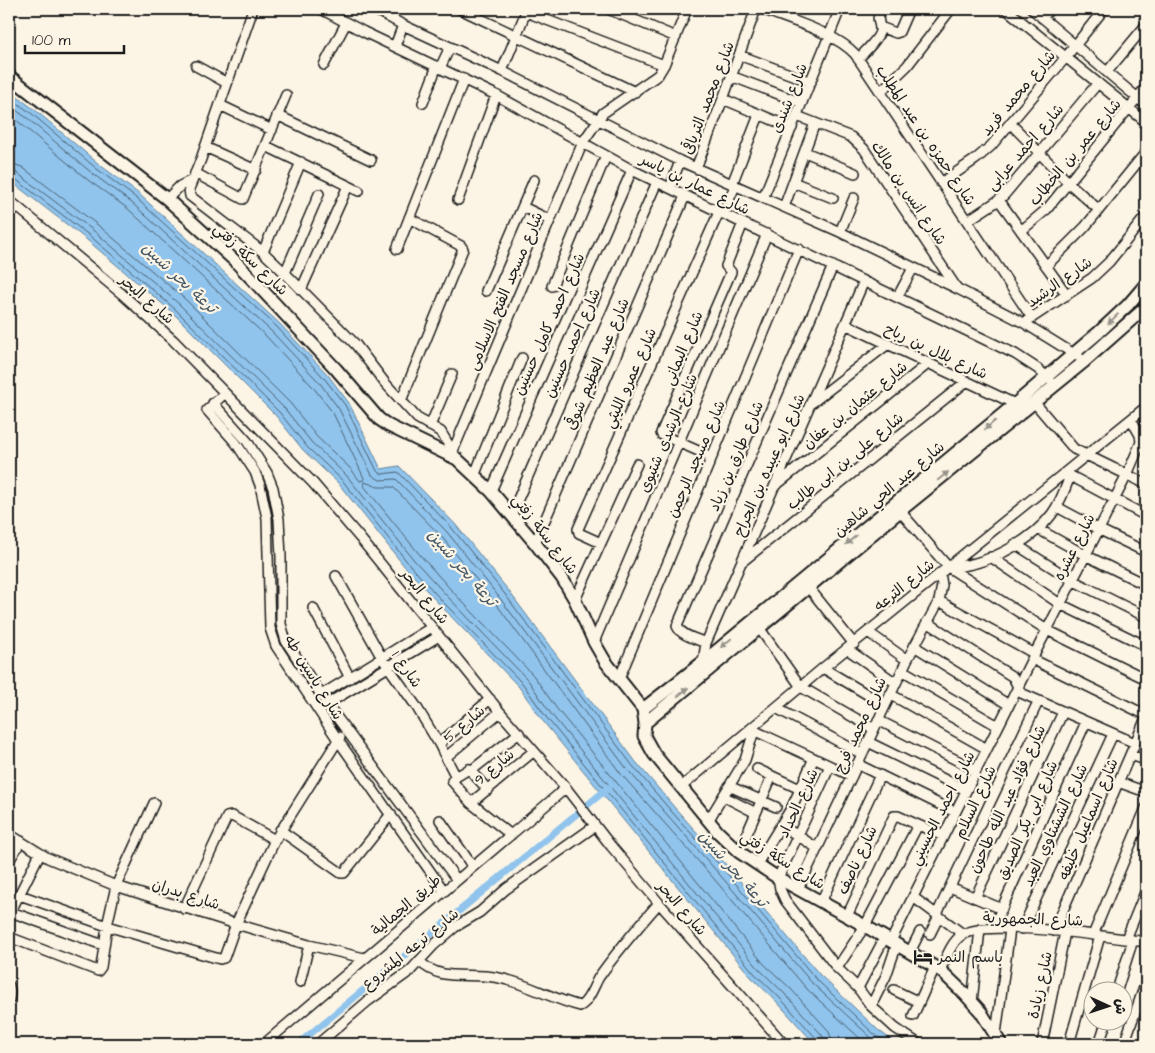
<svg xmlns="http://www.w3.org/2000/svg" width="1155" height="1053" font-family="'Architects Daughter','Playpen Sans Arabic',sans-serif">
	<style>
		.water { fill: #90c4ed; stroke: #628199 }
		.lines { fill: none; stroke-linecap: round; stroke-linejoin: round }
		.shore { stroke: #4a5f70; stroke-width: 1 }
		.canal { stroke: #90c4ed; stroke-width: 7 }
		.minor-casing { stroke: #1c1c1c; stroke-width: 12 }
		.major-casing { stroke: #1c1c1c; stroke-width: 15 }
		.minor { stroke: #fcf5e5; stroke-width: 9 }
		.major { stroke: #fcf5e5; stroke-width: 11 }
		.oneway { fill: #97938b }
		.labels { text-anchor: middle; stroke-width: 4.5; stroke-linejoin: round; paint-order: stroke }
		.street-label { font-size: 15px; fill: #1c1c1c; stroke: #fcf5e5 }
		.poi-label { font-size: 15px; fill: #1c1c1c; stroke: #fcf5e5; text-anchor: start }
		.water-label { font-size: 16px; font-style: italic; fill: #455765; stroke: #fcf5e5 }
	</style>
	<rect width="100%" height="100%" fill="#fcf5e5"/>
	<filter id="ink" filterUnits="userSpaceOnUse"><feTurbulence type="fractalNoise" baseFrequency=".02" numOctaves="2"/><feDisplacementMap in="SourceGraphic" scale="10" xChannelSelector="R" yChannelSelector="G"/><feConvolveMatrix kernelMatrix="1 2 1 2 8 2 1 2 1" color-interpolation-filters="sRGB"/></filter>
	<g filter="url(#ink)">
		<path class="water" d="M9,91L34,109L100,165L139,194L279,323L328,375L349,403L381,469L399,466L455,524L508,590L636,762L675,808L729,868L820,975L878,1030L897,1044H815L776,1001L751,977L542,720L519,687L440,605L405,567L338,483L303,450L276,416L172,312L87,240L9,180Z"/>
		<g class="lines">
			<path class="shore" d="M9,97L31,113L97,169L136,198L276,326L324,378L345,405L377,471L382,474L398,472L451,527L504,593L632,765L671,811L725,871L816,979L874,1034L888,1044
				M9,105L27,118L93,174L132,203L271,331L319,382L339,409L372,475L380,480L396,479L447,532L499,597L627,769L720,875L812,983L878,1044
				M9,114L88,180L127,208L266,336L313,387L333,413L364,478V480L360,481L351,469L317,437L290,403L185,299L99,226L22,167L9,163
				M9,170L17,173L94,231L179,304L285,409L312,443L347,476L414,560L448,597L528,680L551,714L705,903L759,969L784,993L822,1035L825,1044
				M9,176L14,178L90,236L175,309L280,413L307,447L342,480L409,564L443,602L523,684L546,717L754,973L780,998L817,1039L819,1044
				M832,1044L831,1037L828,1030L790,988L764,964L557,709L533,675L453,592L420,555L364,486L365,482L378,487H393L441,536L494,601L621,774L715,880L806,988L866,1044"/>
			<path class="canal" d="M298,1044L608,788"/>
			<g class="minor-casing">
				<path id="minor" d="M253,9L201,159L189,189L190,196L263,252L285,273L356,345L385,383L417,418L441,432L457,459
					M321,9L364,32L496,95L632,170L1015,354L1038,369L1050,380
					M374,9L403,25L502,71L680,161L840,232L958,289L1024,323L1079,357
					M460,9L635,92
					M608,9L676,37
					M762,9C789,20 836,33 855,54L1032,318
					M1006,9L1146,122
					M1032,9L1146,105
					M526,12L664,65
					M1042,18L1050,9
					M880,27L896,33L899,32L909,9
					M395,46L403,25
					M739,55L811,82
					M858,59C864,53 881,36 880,29C879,17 876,22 881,9
					M324,65L346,23
					M196,66L227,83
					M440,68L450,47
					M502,71L527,9
					M1107,72L1146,25
					M731,76L802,103
					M881,91L907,66L951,9
					M723,99L792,128
					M423,103L437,66
					M220,105L272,130
					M277,115L371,160
					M797,116L851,137L864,149L956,287
					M1011,124L1069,183L1099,210
					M266,146L359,191
					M205,147L256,170
					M805,152L855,173
					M696,168L723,99L756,9
					M195,173L243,199L286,95
					M793,182L833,198
					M941,183L976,159L991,146L1066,57L1104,9
					M732,184L759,115
					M670,188L680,161
					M763,198L840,9
					M167,199L180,186L192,180
					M9,200L122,294L173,340L313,483L360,538L500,712L566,788L611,846L659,903L784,1044
					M458,200L496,95
					M999,200L1067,295
					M523,207L550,220
					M784,207L815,123
					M723,214L735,186
					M967,221L999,200L1005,194L1098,83
					M1021,231L1047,209L1146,87
					M840,232L854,198
					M397,249L464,79
					M263,252L301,162
					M1046,266L1085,227L1146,152
					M285,273L319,194
					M552,286L606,156
					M301,290L348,186
					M486,291L534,180
					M898,296L913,268
					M1027,321L1092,278L1109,262L1146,216
					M845,324L1015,404
					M225,393L207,410L236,443L255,472L260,485L267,518L270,628L276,646L338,740L444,891
					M401,401L463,249L461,246L409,218
					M813,402L888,344
					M1034,402L1074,449L1146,484
					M213,403L247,441L267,473L273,488L279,519L281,557V624L286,641L327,704L457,880
					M430,426L452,374
					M453,451L583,142L603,113L658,75L664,65L687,9
					M712,457L662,435L661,433L731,272L726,266L743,223
					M475,474L522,358
					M1067,474L1146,516
					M775,486L929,363
					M491,491L632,170
					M1057,507L1098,529L1146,552
					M900,511L948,567L1047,630L1146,679
					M511,515L657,182
					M1038,529L1085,555L1146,585
					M535,543L685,196
					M601,543L579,533L578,529L719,212
					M1015,544L1072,580L1146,617
					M991,557L1060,604L1146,646
					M743,561L967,381
					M948,567C983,567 1030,543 1052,514C1060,503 1065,490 1070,476
					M336,576L382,658L416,706L439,744L456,777
					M809,588L854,644
					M575,600L637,464
					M939,601L1035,654
					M313,608L350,678
					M927,622L1013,677L1021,693L1135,743
					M760,629L801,687L874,729
					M868,632L907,660
					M594,642L767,234
					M706,643C697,639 681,636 677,626L833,266
					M914,646L1009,705
					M847,649L896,683
					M1032,659L1146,715
					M703,662L706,643L864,281
					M823,668L885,705
					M902,670L998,726
					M619,679L799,249
					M890,694L987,749
					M321,695L432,627
					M327,704L439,636
					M776,708L862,754
					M878,720L976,770
					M751,729L852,776
					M868,742L966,790
					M439,744L490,699
					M1130,755L1146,760
					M446,757L500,712
					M857,764L955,812
					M830,766L778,878L780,889L785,900L837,968L858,988L871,1006L895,1028L919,1044
					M757,769L800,789
					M472,770L519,733
					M456,777L452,781L471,803L511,835
					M456,777L469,769L488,790
					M1118,782L1146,792
					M729,786L776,807
					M680,788L823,668L1146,407
					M723,796L756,813
					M471,803L534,751
					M440,820L473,867
					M708,821L745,760L754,731
					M781,825L817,848
					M280,830L341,873H344L391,814
					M9,834L48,858L116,886L236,924L309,945L364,958
					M739,852L772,776
					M9,861L21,841
					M757,864L792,807L814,758
					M950,887L1002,909
					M798,889L907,660L939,601L942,585L940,573
					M20,895L107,926L116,886L154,803
					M913,897L963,934
					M975,898L1063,712
					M821,902L880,775
					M184,909L227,817L232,816L275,840
					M11,912L103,945
					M937,914L1038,702
					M9,915L40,853
					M847,916L894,816H898L943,836
					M993,928L1086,722
					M1022,929L1113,734
					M1054,931L1146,718
					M930,934L939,916
					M1093,935L1146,808
					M9,937L98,971L101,967L107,926L216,958L220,959L224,958L236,924L275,840L340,737
					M1126,939L1146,890
					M891,941L1032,659L1127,475L1141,442L1140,435L1131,419
					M910,952L920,932
					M419,961C439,980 459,974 485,976C518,978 548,998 580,1006C589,1002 594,985 599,977C617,951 638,927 659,903
					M837,968L865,926L918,825
					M940,970C946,959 951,942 962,935C989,918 1111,937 1146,942
					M300,982L309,945
					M9,986L10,992L9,1000
					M858,988L885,937
					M894,990L919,1002
					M1117,990L1133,940
					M972,1002L980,929
					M871,1006L886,976L897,944
					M913,1016L935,967
					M996,1034L1010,929
					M264,1044L566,788
					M318,1044L368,1001L410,971L434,945L455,927L480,912L506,889L595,826
					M1042,1044L1065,932
					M1069,1044L1100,936
					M1099,1044L1107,1020
					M1124,1044L1146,982"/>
			</g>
			<g class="major-casing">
				<path id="major" d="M9,76L167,199L235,261L336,369L379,419L389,426L457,459L491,491L535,543L562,578L575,600L594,642L605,661L643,709L645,723L644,736L654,754L718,832L739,852L778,878L865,926L940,970L964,993L981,1012L1001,1044
					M643,709L703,662L1015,404L1098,333L1128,305L1146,284
					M645,723L900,511L1085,361L1146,307"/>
			</g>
			<use href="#minor" class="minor"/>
			<use href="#major" class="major"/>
		</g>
		<defs><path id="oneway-solid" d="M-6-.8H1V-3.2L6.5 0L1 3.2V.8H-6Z" transform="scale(1.25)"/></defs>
		<g class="oneway">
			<use href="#oneway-solid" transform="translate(1113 319) rotate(136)"/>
			<use href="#oneway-solid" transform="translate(990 425) rotate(140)"/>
			<use href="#oneway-solid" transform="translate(943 476) rotate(-39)"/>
			<use href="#oneway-solid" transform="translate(851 540) rotate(140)"/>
			<use href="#oneway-solid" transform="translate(726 643) rotate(140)"/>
			<use href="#oneway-solid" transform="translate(683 692) rotate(-39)"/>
		</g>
	</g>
	<defs>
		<g id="hotel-bare" transform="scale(1.5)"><path d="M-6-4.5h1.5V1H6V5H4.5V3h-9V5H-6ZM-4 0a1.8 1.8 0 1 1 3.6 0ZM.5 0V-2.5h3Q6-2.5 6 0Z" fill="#1c1c1c" stroke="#fcf5e5" stroke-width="2.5" paint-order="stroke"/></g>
	</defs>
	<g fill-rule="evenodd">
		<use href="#hotel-bare" x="923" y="957"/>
	</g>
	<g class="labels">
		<g class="street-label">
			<text transform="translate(1018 93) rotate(-50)" y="5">شارع محمد فريد</text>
			<text transform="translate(708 98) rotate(-69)" y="5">شارع محمد الترياقى</text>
			<text transform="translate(789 98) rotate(-68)" y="5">شارع شندى</text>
			<text transform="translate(926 135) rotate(56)" y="5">شارع حمزه بن عبد المطلب</text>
			<text transform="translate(1025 147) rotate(-49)" y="5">شارع احمد عرابى</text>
			<text transform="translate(1075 152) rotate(-50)" y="5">شارع عمر بن الخطاب</text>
			<text transform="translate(695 184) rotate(26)" y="5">شارع عمار بن ياسر</text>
			<text transform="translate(909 193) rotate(56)" y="5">شارع انس بن مالك</text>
			<text transform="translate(251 259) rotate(44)" y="5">شارع سكة زفتي</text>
			<text transform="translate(1059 282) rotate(-35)" y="5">شارع الرشيد</text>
			<text transform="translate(505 291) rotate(-67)" y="5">شارع مسجد الفتح الاسلامى</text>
			<text transform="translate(147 299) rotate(41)" y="5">شارع البحر</text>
			<text transform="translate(549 324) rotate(-66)" y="5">شارع احمد كامل حسنين</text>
			<text transform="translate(572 343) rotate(-66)" y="5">شارع احمد حسنين</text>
			<text transform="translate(683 348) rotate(-67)" y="5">شارع اليمانى</text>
			<text transform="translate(936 351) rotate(25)" y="5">شارع بلال بن رباح</text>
			<text transform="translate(597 364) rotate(-67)" y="5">شارع عبد العظيم شوقى</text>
			<text transform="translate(630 378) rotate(-66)" y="5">شارع عمرو الليثي</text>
			<text transform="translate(855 405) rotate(-39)" y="5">شارع عثمان بن عفان</text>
			<text transform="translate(668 433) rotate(-67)" y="5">شارع الرشدى شتيوى</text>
			<text transform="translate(736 456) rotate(-67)" y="5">شارع طارق بن زياد</text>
			<text transform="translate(696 459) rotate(-67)" y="5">شارع مسجد الرحمن</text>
			<text transform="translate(845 461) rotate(-39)" y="5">شارع على بن ابى طالب</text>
			<text transform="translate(769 465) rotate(-66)" y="5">شارع ابو عبيده بن الجراح</text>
			<text transform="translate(889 489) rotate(-40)" y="5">شارع عبد الحي شاهين</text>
			<text transform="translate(545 534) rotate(52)" y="5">شارع سكة زفتي</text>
			<text transform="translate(1074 547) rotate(-63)" y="5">شارع عشره</text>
			<text transform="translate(904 585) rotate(-39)" y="5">شارع الترعه</text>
			<text transform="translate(425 596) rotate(51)" y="5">شارع البحر</text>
			<text transform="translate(407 669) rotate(56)" y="5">شارع 1</text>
			<text transform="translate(314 677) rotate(58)" y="5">شارع ياسين طه</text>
			<text transform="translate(464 724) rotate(-40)" y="5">شارع 5</text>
			<text transform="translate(860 725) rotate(-65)" y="5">شارع محمد فرج</text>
			<text transform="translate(494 767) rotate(-40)" y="5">شارع 9</text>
			<text transform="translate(1007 799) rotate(-65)" y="5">شارع فؤاد عبد الله طاحون</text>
			<text transform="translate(975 802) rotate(-65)" y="5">شارع السلام</text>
			<text transform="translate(798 803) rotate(-65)" y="5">شارع الحداد</text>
			<text transform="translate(942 808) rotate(-63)" y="5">شارع احمد الحسيني</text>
			<text transform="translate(1088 819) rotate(-67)" y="5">شارع اسماعيل خليفه</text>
			<text transform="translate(1027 820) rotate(-66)" y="5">شارع ابى بكر الصديق</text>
			<text transform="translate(1055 825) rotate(-65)" y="5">شارع الششتاوي العبد</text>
			<text transform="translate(783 860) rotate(32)" y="5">شارع سكة زفتي</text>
			<text transform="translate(857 860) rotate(-65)" y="5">شارع ناصف</text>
			<text transform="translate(186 894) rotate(18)" y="5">شارع بدران</text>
			<text transform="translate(406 905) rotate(-40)" y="5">طريق الجمالية</text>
			<text transform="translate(682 908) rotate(49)" y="5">شارع البحر</text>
			<text transform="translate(1033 919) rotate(2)" y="5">شارع الجمهورية</text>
			<text transform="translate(410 949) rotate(-39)" y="5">شارع ترعه المشروع</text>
			<text transform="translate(1040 985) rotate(-78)" y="5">شارع زيادة</text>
		</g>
		<g class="poi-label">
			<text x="938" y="962">باسم النمر</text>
		</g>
		<g class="water-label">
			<text transform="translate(180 277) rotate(43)" y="6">ترعة بحر شبين</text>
			<text transform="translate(463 567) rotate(49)" y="6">ترعة بحر شبين</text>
			<text transform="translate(734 868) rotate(49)" y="6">ترعة بحر شبين</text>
		</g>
	</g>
	<rect width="1155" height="1053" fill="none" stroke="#fcf5e5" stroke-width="30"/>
	<rect x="15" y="15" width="1125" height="1023" fill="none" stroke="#1c1c1c" stroke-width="2" filter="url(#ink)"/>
	<g transform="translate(1108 1006) rotate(93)"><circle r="24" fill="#fcf5e5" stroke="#a29e95"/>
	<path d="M0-4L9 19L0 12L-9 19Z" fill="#1c1c1c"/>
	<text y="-8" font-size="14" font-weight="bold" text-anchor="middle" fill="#1c1c1c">ش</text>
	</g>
	<path d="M25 45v8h99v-8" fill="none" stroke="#1c1c1c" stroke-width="2.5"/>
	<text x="32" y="45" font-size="15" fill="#1c1c1c" stroke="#fcf5e5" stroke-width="4" paint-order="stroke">100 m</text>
</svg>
